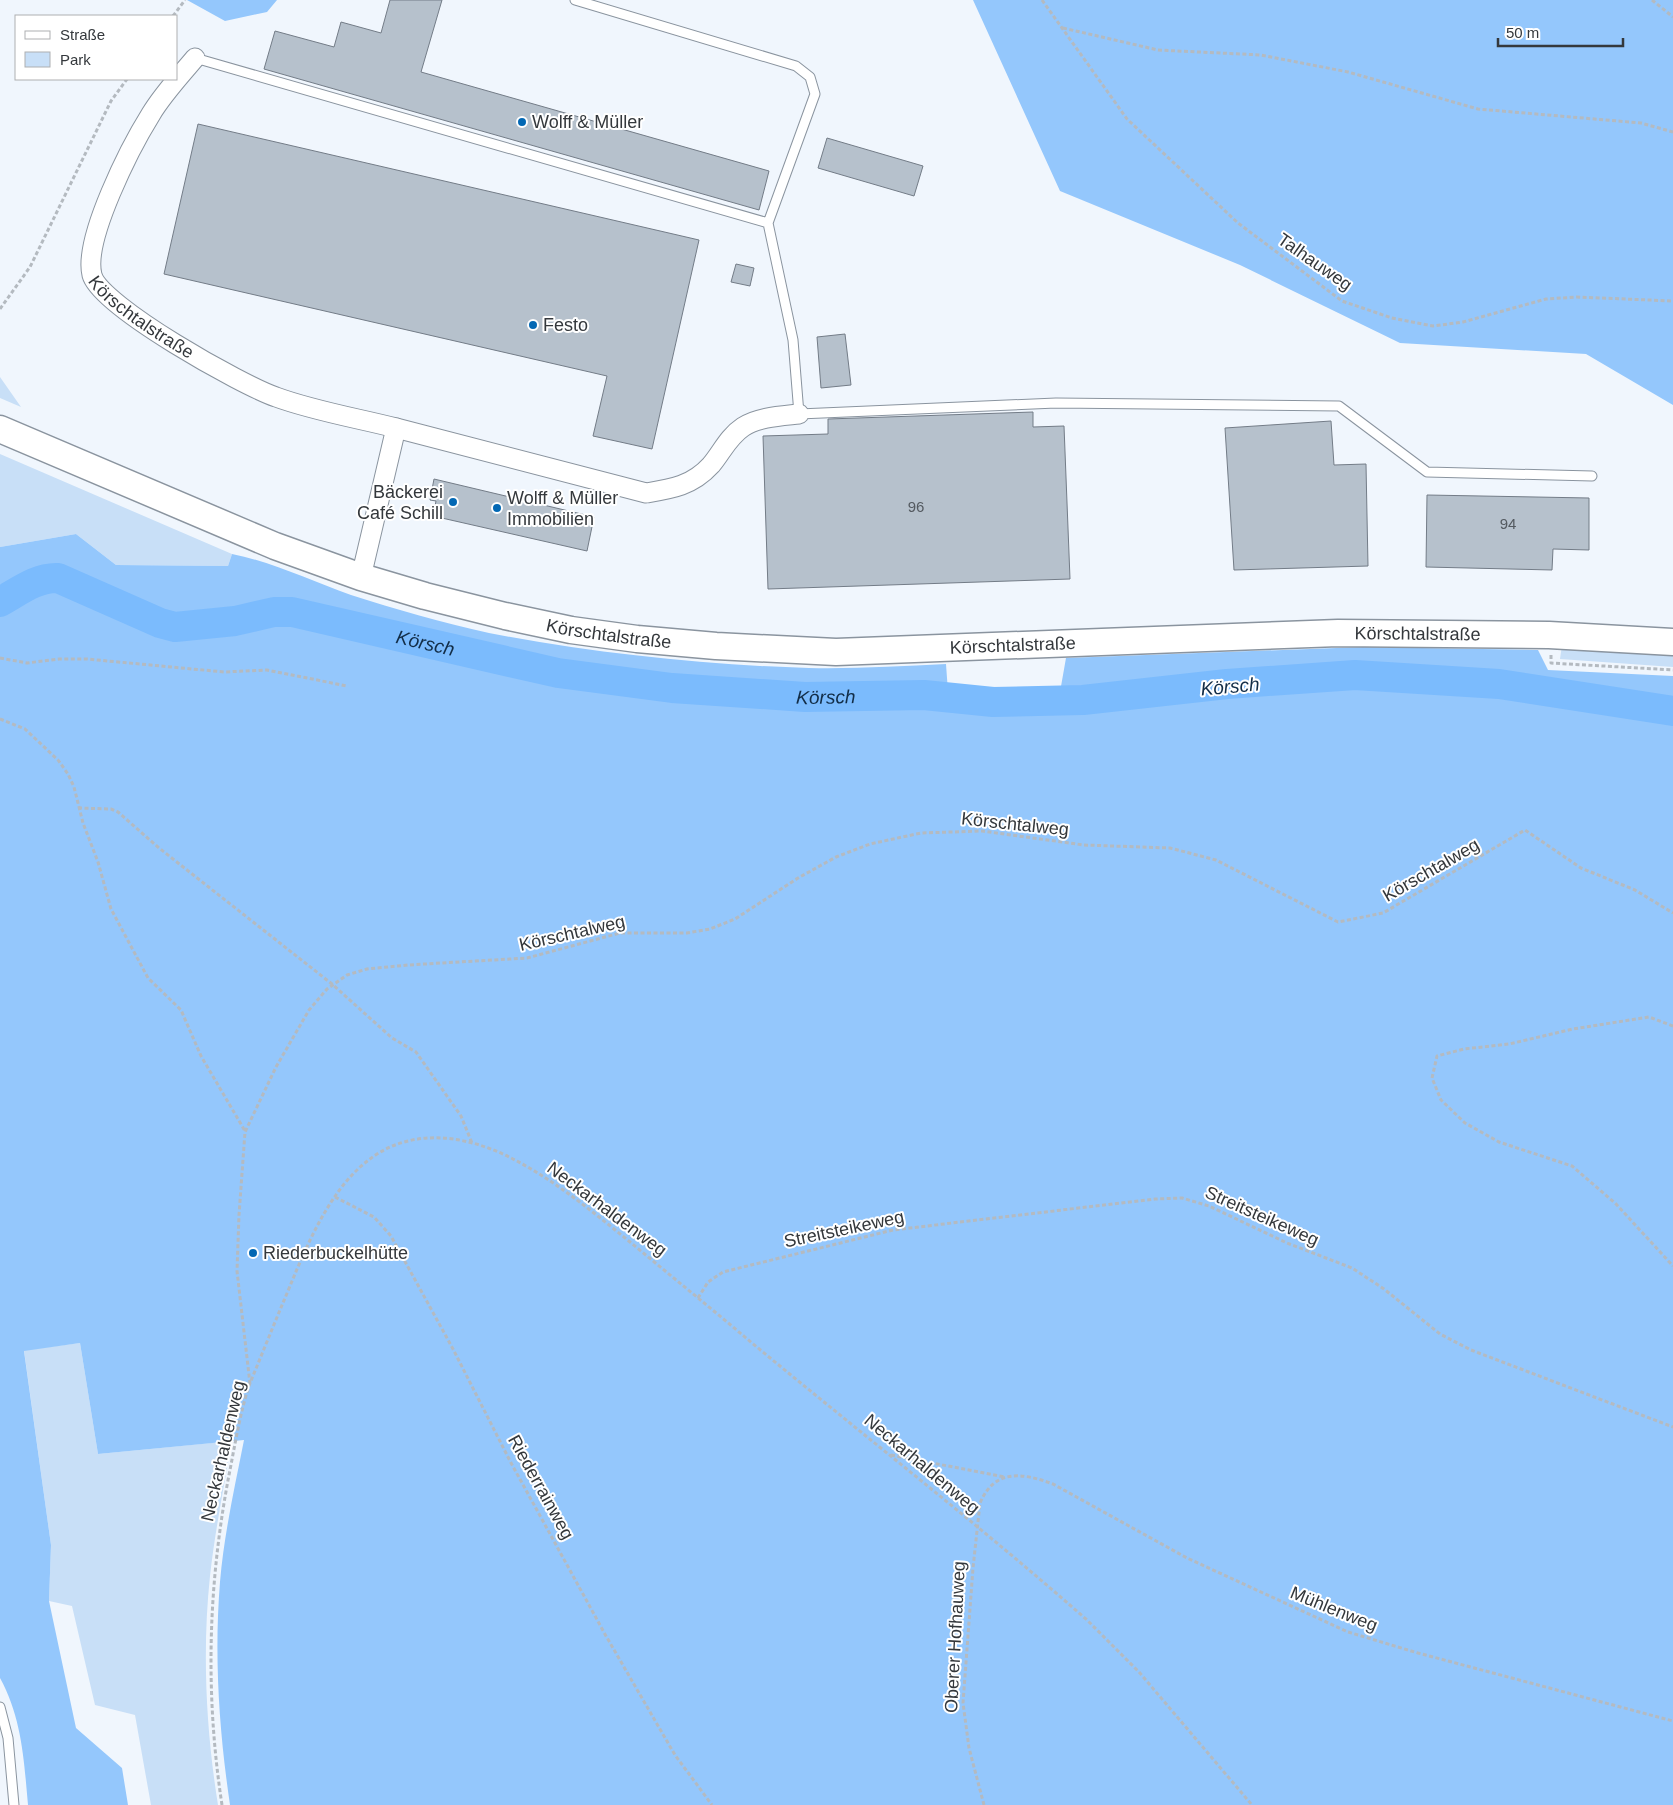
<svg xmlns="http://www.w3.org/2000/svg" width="1673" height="1805" font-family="Arial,sans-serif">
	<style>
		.green { fill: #c8dff7 }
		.forest { fill: #94c7fc }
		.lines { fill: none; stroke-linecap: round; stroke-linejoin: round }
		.river { stroke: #7bbbfd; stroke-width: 30 }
		.building { fill: #b6c1cc; stroke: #737c87 }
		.service-casing { stroke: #8a949f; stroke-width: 11 }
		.minor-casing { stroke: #8a949f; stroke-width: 21 }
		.secondary-casing { stroke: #8a949f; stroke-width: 29 }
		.path { stroke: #b4bac0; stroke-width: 3; stroke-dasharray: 4 2.5; stroke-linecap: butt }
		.service { stroke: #fff; stroke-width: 9 }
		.minor { stroke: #fff; stroke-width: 19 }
		.secondary { stroke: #fff; stroke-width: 26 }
		.poi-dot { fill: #0368b4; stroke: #fff; stroke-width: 2 }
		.labels { text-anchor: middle; stroke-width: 4; stroke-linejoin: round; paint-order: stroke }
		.number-label { font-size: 15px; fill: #545a60 }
		.poi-label { font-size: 18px; fill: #34383c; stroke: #fff; text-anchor: start }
		.street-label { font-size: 18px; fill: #34383c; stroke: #fff }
		.water-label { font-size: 19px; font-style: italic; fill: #122d47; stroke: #fff }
	</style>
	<rect width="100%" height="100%" fill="#f0f6fd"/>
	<path class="green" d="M0,377L21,407L0,398Z
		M0,454L232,554L228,566L116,565L76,534L0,547Z
		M1562,645L1673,652V667L1560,659Z
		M80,1343L98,1454L232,1441C224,1486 215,1531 210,1576C202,1652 206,1730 218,1805H151L135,1715L95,1705L72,1606L49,1601L51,1545L24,1350Z"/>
	<path class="forest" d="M187,0H277L267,12L225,21Z
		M973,0H1673V405L1586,354L1400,343L1240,265L1060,191Z
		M76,534L116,565L228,566L232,554C273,562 311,581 351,595C395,609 443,623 489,633C593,653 704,665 809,668C855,669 900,666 946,664L948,692H1060L1066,658L1363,647L1538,650L1548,670L1673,676V1805H230C219,1730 214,1657 220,1582C224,1534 235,1486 244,1440L98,1454L80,1343L24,1351L51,1545L49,1601L76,1728L122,1768L128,1805H28C24,1761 22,1718 0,1678V547Z"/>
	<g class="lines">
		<path class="river" id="s1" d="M0,602C18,592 37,577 58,578L160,623L175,627L235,621L274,612H292L558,673L672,688L805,697L924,695L993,702L1083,700L1227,684L1355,675L1499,684L1673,711"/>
	</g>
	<path class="building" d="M390,0H442L421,72L769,171L759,210L264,69L275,31L334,47L341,22L381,33Z
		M198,124L699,240L652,449L593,436L607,376L164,274Z
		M827,138L923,166L914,196L818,168Z
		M736,264L754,268L750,286L731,282Z
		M845,334L851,385L821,388L817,337Z
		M1033,412V427L1064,426L1070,579L768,589L763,436L828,434V419Z
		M1331,421L1334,465L1366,464L1368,566L1234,570L1225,428Z
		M434,479L594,517L587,551L433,516L436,501L430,500Z
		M1427,495L1589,498V550L1553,549L1552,570L1426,567Z"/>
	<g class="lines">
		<g class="service-casing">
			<path id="service" d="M575,0L796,66L810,77L815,94L768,223
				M195,58L768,223L793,340L799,414L1056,403L1339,406L1427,472L1592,476
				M0,1707L8,1738L14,1805"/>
		</g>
		<g class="minor-casing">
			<g id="minor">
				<path id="s2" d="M195,58C180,76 163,94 151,114C131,146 83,239 92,275C100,306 243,386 276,397C314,411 357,418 396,428"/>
				<path d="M361,577L396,428L646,493C671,489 692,486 711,465C722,452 728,437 743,427C758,417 781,416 799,414"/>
			</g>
		</g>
		<g class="secondary-casing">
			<g id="secondary">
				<path id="s3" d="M0,429L275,546L361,577L425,596L505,616L571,630L637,639L716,646L836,652L1338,633L1549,635L1673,642"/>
			</g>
		</g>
		<path class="path" d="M1042,0L1127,119L1238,223L1342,301L1392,318L1433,326L1463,322L1546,299L1577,297L1673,301
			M1652,0L1673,17
			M173,16L185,0
			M1063,28L1158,50L1261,55L1348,72L1478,109L1641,123L1673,132
			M0,309L30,267L111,101L127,79
			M1551,655V663L1673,670
			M0,658L27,663L59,659H87L224,672L267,670L347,686
			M0,719L25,729L58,760L68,774L74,787L83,823L98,862L111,909L148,978L181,1010L201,1056L245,1131
			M78,808L111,809L118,812L159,848L332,984L392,1038L416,1052L461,1116L472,1143
			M1673,1026L1649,1017L1573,1029L1509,1044L1464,1049L1437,1056L1432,1078L1441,1100L1465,1123L1499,1142L1572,1166L1616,1204L1673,1266
			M335,1197L374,1217L391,1236L453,1349L510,1461L606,1636L675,1755L712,1805
			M698,1298L708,1282L723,1272L893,1230L1155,1199L1182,1198L1209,1206L1287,1243L1352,1268L1384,1289L1440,1334L1471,1350L1673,1427
			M250,1384L237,1271L239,1215L245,1132L276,1067L309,1010L327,989L347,975L367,969L408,965L527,958L620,933H687L710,929L735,919L798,878L836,857L870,844L921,833L982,831L1084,845L1170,848L1216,860L1338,922L1383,913L1525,830L1581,868L1635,890L1673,913
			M891,1455L1005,1477
			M222,1805C205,1694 208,1585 229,1475C235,1445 240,1412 250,1383C260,1359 270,1334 280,1310C306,1249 336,1158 408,1141C444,1132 483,1143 515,1160C557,1182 594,1213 630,1242C671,1276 712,1309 752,1343C863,1435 978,1524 1087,1620L1139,1672L1252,1805
			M984,1805L969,1748L963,1703L973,1568L980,1503C995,1468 1023,1473 1053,1484L1187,1558L1348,1632L1418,1653L1673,1721"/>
		<use href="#service" class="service"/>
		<use href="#minor" class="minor"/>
		<use href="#secondary" class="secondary"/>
	</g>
	<g class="poi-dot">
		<circle cx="522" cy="122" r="5"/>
		<circle cx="533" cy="325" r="5"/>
		<circle cx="453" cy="502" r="5"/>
		<circle cx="497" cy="508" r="5"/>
		<circle cx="253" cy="1253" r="5"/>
	</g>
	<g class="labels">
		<g class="number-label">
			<text x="916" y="512">96</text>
			<text x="1508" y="529">94</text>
		</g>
		<g class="poi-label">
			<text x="532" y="128">Wolff &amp; Müller</text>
			<text x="543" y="331">Festo</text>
			<text x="443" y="498" text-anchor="end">Bäckerei<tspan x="443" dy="21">Café Schill</tspan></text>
			<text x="507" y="504">Wolff &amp; Müller<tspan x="507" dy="21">Immobilien</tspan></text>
			<text x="263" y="1259">Riederbuckelhütte</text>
		</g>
		<g class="street-label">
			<text transform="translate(1315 262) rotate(35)" y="6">Talhauweg</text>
			<text dy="6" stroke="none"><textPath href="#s2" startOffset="311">Körschtalstraße</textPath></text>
			<text dy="6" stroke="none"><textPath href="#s3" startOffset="645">Körschtalstraße</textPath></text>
			<text dy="6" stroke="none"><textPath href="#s3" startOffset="1455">Körschtalstraße</textPath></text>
			<text dy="6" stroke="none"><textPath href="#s3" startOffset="1050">Körschtalstraße</textPath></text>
			<text transform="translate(1015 824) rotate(6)" y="6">Körschtalweg</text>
			<text transform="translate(1431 870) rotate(-30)" y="6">Körschtalweg</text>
			<text transform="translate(572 933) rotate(-13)" y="6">Körschtalweg</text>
			<text transform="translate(607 1209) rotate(37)" y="6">Neckarhaldenweg</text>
			<text transform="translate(1262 1216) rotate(24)" y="6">Streitsteikeweg</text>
			<text transform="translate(844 1229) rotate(-12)" y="6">Streitsteikeweg</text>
			<text transform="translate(223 1451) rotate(-77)" y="6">Neckarhaldenweg</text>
			<text transform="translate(922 1464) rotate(40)" y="6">Neckarhaldenweg</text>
			<text transform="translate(541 1487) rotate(61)" y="6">Riederrainweg</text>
			<text transform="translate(1334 1609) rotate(22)" y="6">Mühlenweg</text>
			<text transform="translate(955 1637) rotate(-87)" y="6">Oberer Hofhauweg</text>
		</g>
		<g class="water-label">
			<text dy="7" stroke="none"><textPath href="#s1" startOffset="446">Körsch</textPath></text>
			<text transform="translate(1230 686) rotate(-5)" y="7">Körsch</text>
			<text dy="7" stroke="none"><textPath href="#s1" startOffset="851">Körsch</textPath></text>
		</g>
	</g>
	<rect x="15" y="15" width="162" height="65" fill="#ffffff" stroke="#aeafb1"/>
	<rect x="25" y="31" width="25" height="8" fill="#ffffff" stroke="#aeafb1"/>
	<text x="60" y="40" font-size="15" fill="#34383c">Straße</text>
	<rect x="25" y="52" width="25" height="15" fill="#c8dff7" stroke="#aeafb1"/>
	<text x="60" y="65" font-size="15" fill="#34383c">Park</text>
	<path d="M1498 38v8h125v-8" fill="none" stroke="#34383c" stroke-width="2.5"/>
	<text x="1506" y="38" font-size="15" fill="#34383c" stroke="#ffffff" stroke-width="4" paint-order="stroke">50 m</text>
</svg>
